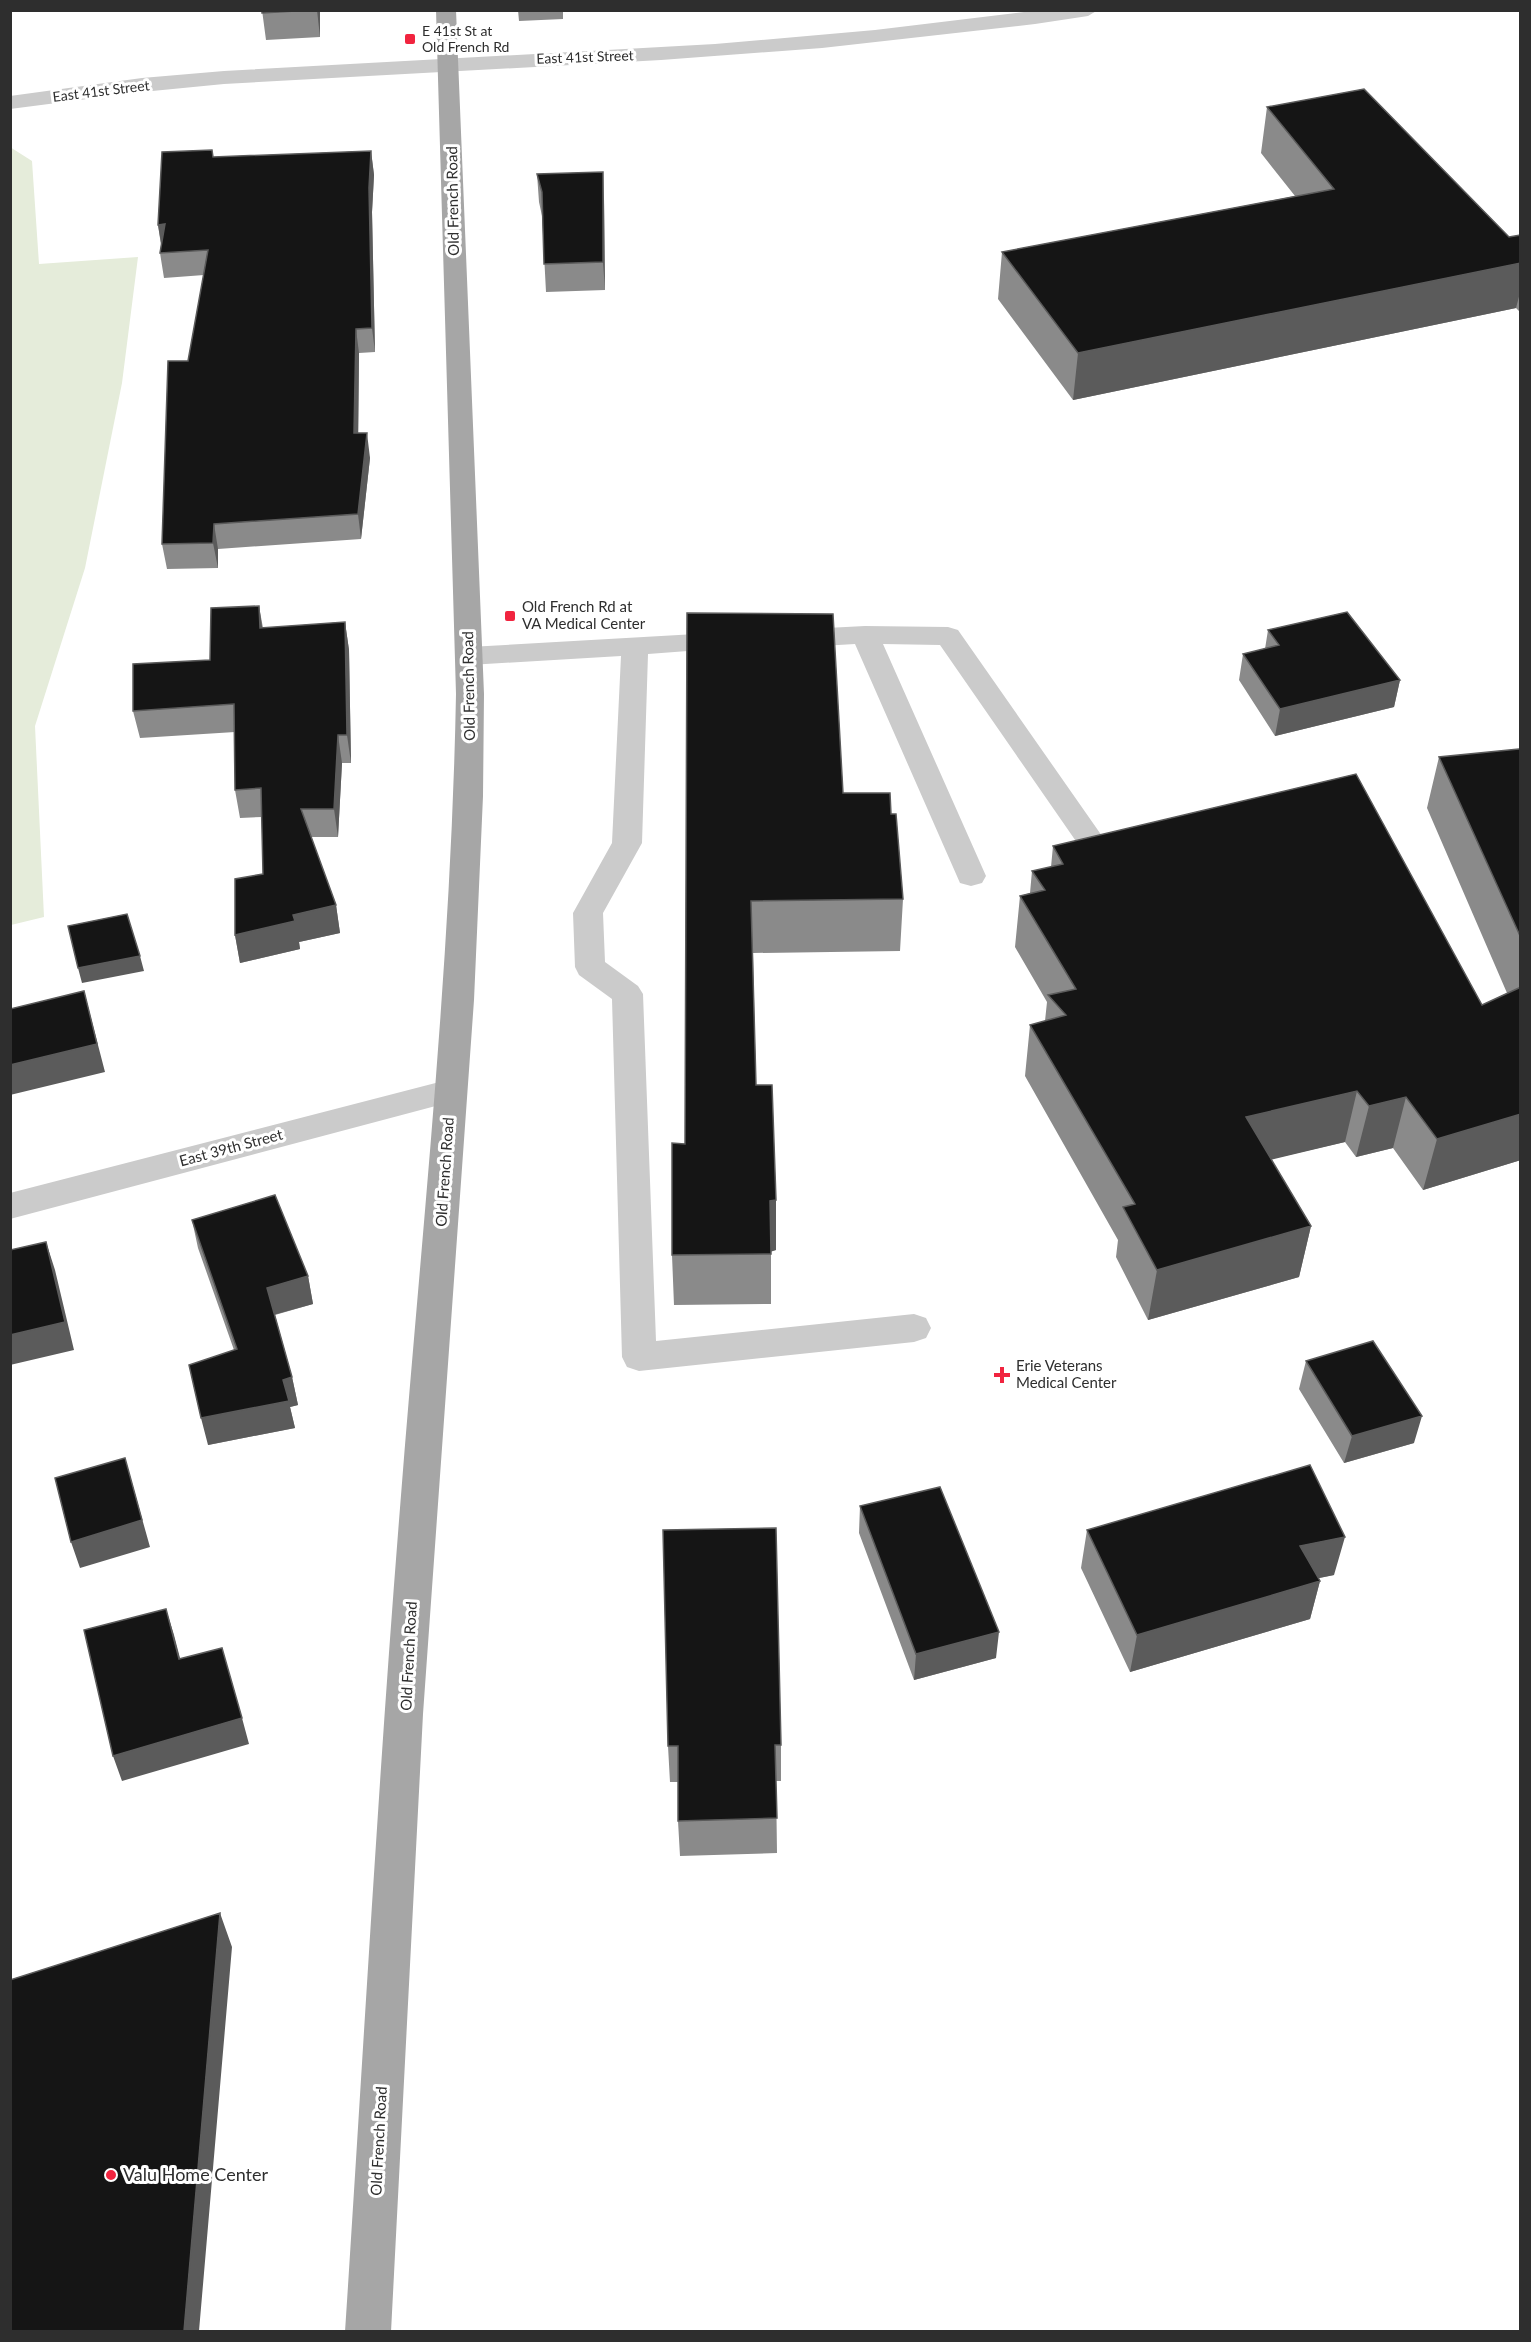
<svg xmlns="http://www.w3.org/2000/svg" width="1531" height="2342" font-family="Lato,sans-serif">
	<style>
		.green { fill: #e5ecda }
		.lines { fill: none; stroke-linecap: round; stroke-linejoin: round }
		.minor { fill: #cbcbcb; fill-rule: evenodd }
		.major { fill: #a6a6a6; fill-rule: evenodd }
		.wall { fill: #8a8a8a }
		.shaded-wall { fill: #5b5b5b }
		.building { fill: #151515; stroke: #5b5b5b; stroke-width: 1.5 }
		.poi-dot { fill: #f1243f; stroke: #fff; stroke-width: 2 }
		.labels { text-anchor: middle; stroke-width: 6; stroke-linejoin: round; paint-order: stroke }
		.far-poi-label { font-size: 14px; fill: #2e2e2e; stroke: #fff; text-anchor: start }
		.far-street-label { font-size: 14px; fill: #2e2e2e; stroke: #fff }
		.street-label { font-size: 15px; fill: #2e2e2e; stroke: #fff }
		.poi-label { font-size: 15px; fill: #2e2e2e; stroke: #fff; text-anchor: start }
		.near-poi-label { font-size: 18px; fill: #2e2e2e; stroke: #fff; text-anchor: start }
	</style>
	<rect width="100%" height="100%" fill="#fff"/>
	<path class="green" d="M10,147L32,161L39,264L138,257L122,383L85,568L35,726L44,917L11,925Z"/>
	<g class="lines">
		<path class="minor" d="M1040,10H1098L1088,16L1035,24L822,48L661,60L224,84L142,92L10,109V96L142,78L224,71L715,44L875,30Z
			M865,626L948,627L958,630L1109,846L1114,853L1109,860L1099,863L1089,860L940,645L883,644L986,876L982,883L971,886L960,883L855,644L788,648L778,645L774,639L778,633L788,630Z
			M731,632L741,635L745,641L741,647L648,654L642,843L603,913L605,962L638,986L643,994L656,1341L914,1314L926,1318L931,1328L926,1338L914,1342L639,1371L627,1367L622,1357L612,999L579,975L575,967L573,913L612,843L621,656L469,665L459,662L455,656L459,650L469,647Z
			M451,1079L462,1083L467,1091L462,1099L10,1219V1193Z"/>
		<path class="major" d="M436,10H456L484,694L483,796L474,1000L423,1714L391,2332H345C363,2057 378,1783 400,1508C421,1237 451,967 456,694Z"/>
	</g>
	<path class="wall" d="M262,10H320V37L266,40Z
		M518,10H563V19L519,21Z
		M1267,107L1509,237L1521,235V313L1516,308L1073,400L998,299L1002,252L1295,196L1261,153Z
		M371,151L374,175L372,212L375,352L359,353L358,433L370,458L361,539L218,549V568L167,569L162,544L188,361L204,275L164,278L160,253L161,245L158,225L214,157Z
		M537,174L604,199L605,290L546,292L542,216L539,202Z
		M259,606L263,628L345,622L349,650L351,763H342L338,837H311L336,905L340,933L299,942L300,949L240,963L235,935L263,874L262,817L240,818L235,790V732L140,738L133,711L210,660Z
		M687,613L843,793L891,814L903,899L900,951L753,953L756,1085L776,1250L771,1251V1304L674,1305L672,1255L685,1144Z
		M1268,630L1400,680L1394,707L1275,736L1239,680L1243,654L1265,649Z
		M1521,749V1160L1423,1190L1393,1148L1356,1157L1345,1142L1271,1159L1311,1226L1299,1277L1148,1320L1116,1257L1118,1240L1025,1076L1030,1025L1045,1021L1047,1002L1015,947L1020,896L1030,893L1032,871L1051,867L1053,846L1482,1005L1507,993L1427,808L1439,757Z
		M192,1220L308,1276L313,1304L275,1315L292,1377L298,1405L290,1407L295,1428L208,1445L234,1350L198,1248Z
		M1306,1361L1414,1443L1344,1463L1299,1389Z
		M860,1506L996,1658L914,1680L859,1533Z
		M1087,1530L1334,1575L1319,1578L1320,1581L1310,1619L1130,1672L1081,1568Z
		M781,1745V1781H776L777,1853L680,1856L678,1821V1782H670L668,1746Z"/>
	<path class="shaded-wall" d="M317,10H320V37Z
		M371,151L374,175L372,212L375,352L372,328L369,188Z
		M603,172L604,199L605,290L603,262Z
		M165,224L162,249L158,225Z
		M1521,263V289L1516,308L1073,400L1078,353Z
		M356,329L359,353L358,458L354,433Z
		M367,433L370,458L361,539L358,514Z
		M214,524L218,549V568L213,543Z
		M259,606L263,633L260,628Z
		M345,622L349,650L351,763L347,735Z
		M1400,680L1394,707L1275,736L1280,709Z
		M338,735L342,763L338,837L334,809Z
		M336,905L340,933L299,942L300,949L240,963L235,935L293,915Z
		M140,956L144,971L82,983L78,968Z
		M84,991L105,1072L10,1095V1065Z
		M1357,1091L1345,1142L1236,1168L1246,1117Z
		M1406,1097L1393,1148L1356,1157L1369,1106Z
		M1521,1114V1160L1423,1190L1437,1139Z
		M776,1200V1250L770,1252V1201Z
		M1311,1226L1299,1277L1148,1320L1157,1270Z
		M46,1242L55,1270L74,1350L10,1365V1335Z
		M308,1276L313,1304L273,1315L267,1288Z
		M292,1377L298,1405L290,1407L295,1428L208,1445L201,1418L283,1380Z
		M1422,1416L1414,1443L1344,1463L1352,1436Z
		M125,1458L150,1547L80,1568L71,1542Z
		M1345,1537L1334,1575L1290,1584L1300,1546Z
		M1320,1581L1310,1619L1130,1672L1137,1635Z
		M166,1609L174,1635L187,1685L179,1659Z
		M999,1632L996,1658L914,1680L916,1654Z
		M242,1718L249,1744L122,1781L113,1756Z
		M220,1913L232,1947L199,2331H184Z"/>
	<path class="building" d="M262,10H313L262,13Z
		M1364,89L1509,237L1521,235V263L1078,353L1002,252L1334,189L1267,107Z
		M212,150L213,157L371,151L369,188L372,328L356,329L354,433H367L358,514L214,524L213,543L162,544L168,361H188L208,250L160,253L165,224L158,225L162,152Z
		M603,172V262L544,264L542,192L537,174Z
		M259,606L260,628L345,622L347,735H338L334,809H301L336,905L293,915L295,921L235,935V879L263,874L261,788L235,790L234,704L133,711V664L210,660L211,608Z
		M1347,612L1400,680L1280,709L1243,654L1279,645L1268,630Z
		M687,613L833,614L843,793H890L891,814H896L903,899L751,901L756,1085H772L776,1200L770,1201L771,1254L672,1255V1143L685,1144Z
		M1519,749H1521V938L1439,757Z
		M1356,774L1482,1005L1521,987V1114L1437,1139L1406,1097L1369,1106L1357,1091L1246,1117L1311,1226L1157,1270L1123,1207L1135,1204L1030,1025L1066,1015L1048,995L1076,989L1020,896L1045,890L1032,871L1063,864L1053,846Z
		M127,914L140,956L78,968L68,926Z
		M84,991L97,1044L10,1065V1009Z
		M275,1195L308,1276L267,1288L292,1377L283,1380L289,1401L201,1418L189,1365L237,1349L192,1220Z
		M46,1242L65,1322L10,1335V1250Z
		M1373,1341L1422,1416L1352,1436L1306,1361Z
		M125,1458L142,1520L71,1542L55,1478Z
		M1310,1465L1345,1537L1300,1546L1320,1581L1137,1635L1087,1530Z
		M940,1487L999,1632L916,1654L860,1506Z
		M776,1528L781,1745H775L777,1818L678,1821V1746H668L663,1530Z
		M166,1609L179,1659L222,1648L242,1718L113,1756L84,1630Z
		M220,1913L184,2331H10V1980Z"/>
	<g class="poi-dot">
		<rect x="404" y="33" width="12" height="12" rx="3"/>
		<rect x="504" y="610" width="12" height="12" rx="3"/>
		<path d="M999 1366h6v6h6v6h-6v6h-6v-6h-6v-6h6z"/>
		<circle cx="111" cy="2175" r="6"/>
	</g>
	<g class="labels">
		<g class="far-poi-label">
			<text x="422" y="36">E 41st St at<tspan x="422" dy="16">Old French Rd</tspan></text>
		</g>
		<g class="far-street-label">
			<text transform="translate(585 57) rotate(-2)" y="5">East 41st Street</text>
			<text transform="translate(101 91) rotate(-7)" y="5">East 41st Street</text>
		</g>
		<g class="street-label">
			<text transform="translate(453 201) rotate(-91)" y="5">Old French Road</text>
			<text transform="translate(469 686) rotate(-91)" y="5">Old French Road</text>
			<text transform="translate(231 1148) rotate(-15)" y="5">East 39th Street</text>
			<text transform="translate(445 1172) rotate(-86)" y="5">Old French Road</text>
			<text transform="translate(409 1656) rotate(-87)" y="5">Old French Road</text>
			<text transform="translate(379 2141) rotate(-87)" y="5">Old French Road</text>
		</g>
		<g class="poi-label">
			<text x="522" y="612">Old French Rd at<tspan x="522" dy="17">VA Medical Center</tspan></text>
			<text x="1016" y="1371">Erie Veterans<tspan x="1016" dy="17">Medical Center</tspan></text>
		</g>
		<g class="near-poi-label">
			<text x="123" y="2181">Valu Home Center</text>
		</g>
	</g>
	<rect width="1531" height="2342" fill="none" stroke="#2e2e2e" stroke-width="24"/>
</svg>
